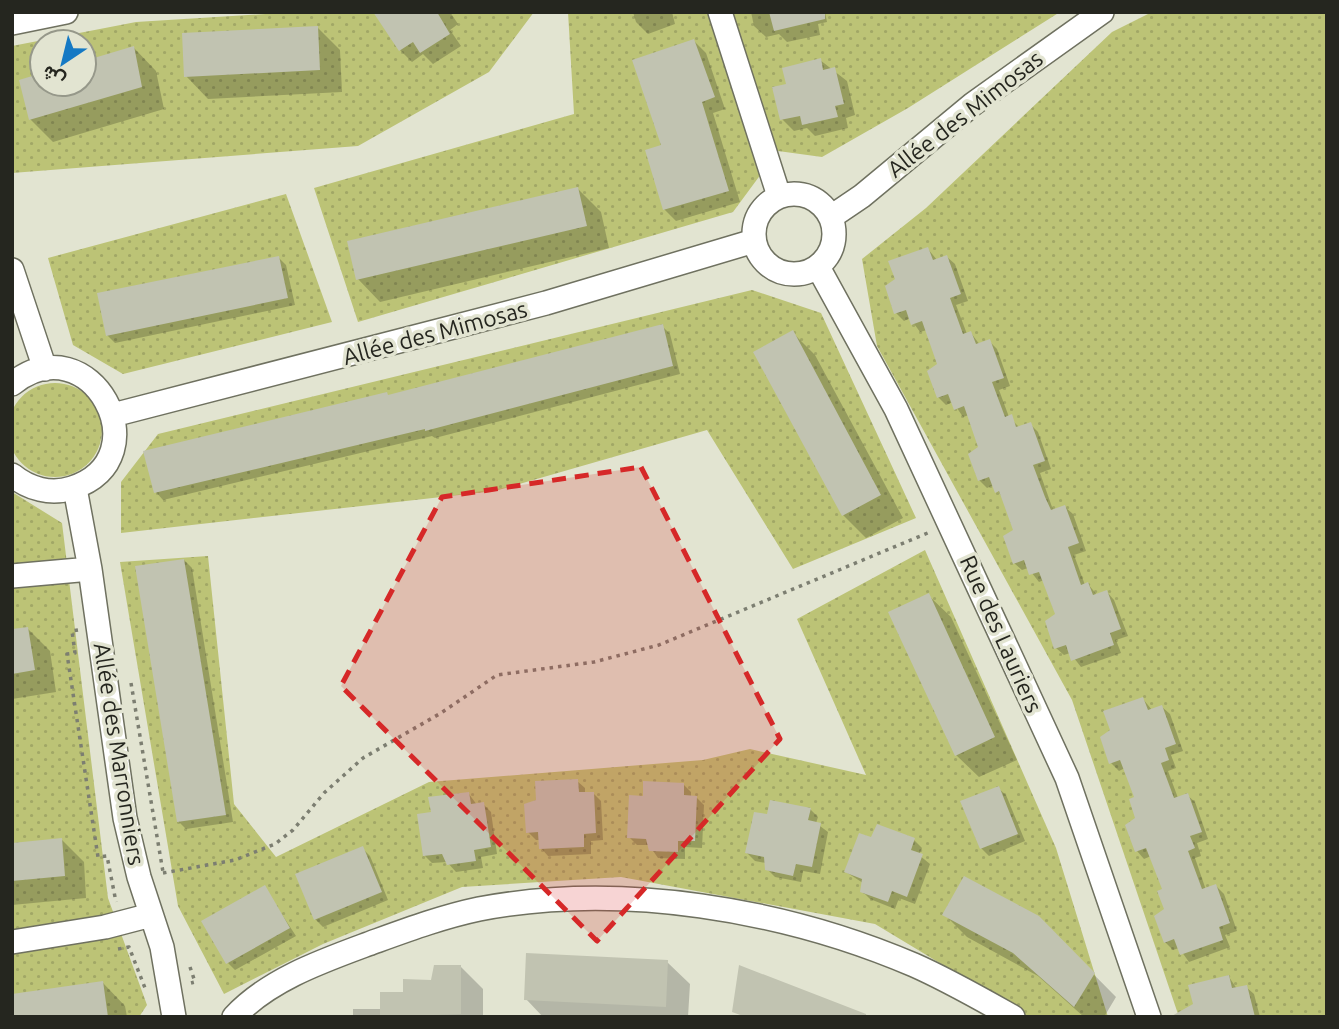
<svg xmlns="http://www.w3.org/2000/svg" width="1339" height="1029" font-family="Ubuntu,Vazirmatn,sans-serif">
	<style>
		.green { fill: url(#green-dots); fill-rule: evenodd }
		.shadow { fill: #0003 }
		.building { fill: #c1c3b1 }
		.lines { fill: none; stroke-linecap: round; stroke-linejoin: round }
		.minor-casing { stroke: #6f7160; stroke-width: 26 }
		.path { stroke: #7c7e71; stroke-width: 3.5; stroke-dasharray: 3.5 5; stroke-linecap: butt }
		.minor { stroke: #fff; stroke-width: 23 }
		.marked { fill: #d62828; fill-opacity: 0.2; stroke: #d62828; stroke-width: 5; stroke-dasharray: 14 9; stroke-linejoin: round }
		.labels { text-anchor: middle; stroke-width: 7; stroke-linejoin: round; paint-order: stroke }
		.street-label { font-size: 23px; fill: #25261f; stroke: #e2e4d1 }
	</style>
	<defs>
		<pattern id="green-dots" width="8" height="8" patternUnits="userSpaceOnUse" patternTransform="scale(1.75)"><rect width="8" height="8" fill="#bcc376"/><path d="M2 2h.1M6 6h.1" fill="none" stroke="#a1a766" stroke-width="1.8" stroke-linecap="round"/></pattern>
	</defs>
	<rect width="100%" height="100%" fill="#e2e4d1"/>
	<path class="green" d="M296,12H534L489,72L358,146L12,173V46L136,22ZM42,42H84V84H42Z
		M568,12H1060L908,108L822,157L778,151L733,212L358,322L314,188L574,114Z
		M1152,12H1327V1017H1179L1072,700L877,346L862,259L926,208L1112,32Z
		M286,194L332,322L123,374L73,345L48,258Z
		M752,290L821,313L916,518L793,569L707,430L495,491L121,533V482L158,434Z
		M8 430a47 47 0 1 1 94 0a47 47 0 1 1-94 0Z
		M12,492L62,523L108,898L147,1005L139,1017H12Z
		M925,550L1056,848L1108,1017H1029L875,924L621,877L462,887L323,944L224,994L178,906L120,562L208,556L234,804L276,857L429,782L703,760L750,749L866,775L797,619Z"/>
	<path class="shadow" d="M384,12H450L458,24L450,30L461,46L433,64L423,54L412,62L400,50Z
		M633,12H672L675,24L648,34L636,22Z
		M751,12H825L827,22L818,24L820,35L787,42L779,34L766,37L754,26Z
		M317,27L340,50L342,92L208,99L186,76Z
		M694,41L706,53L725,109L713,113L740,202L676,221L664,209L663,147Z
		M134,48L156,71L164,109L53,142L30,119L42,75V84H84V63Z
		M820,60L847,81L855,115L846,118L848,128L815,136L807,128L794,131L782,119L788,86Z
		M578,189L601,212L609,248L380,302L358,279Z
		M928,249L937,260L947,257L955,264L968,301L956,305L967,334L971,333L980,345L989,341L997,349L1010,386L999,390L1009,417L1020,428L1030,424L1038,432L1051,469L1040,473L1052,507L1054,511L1065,507L1073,514L1086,551L1074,555L1085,585L1088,584L1097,595L1107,592L1114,600L1128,636L1116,640L1121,653L1081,667L1070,653L1064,655L1056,648L1057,615L1044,580L1039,582L1028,568L1022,570L1014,563L1015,530L1004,500L994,485L987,488L979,480L980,448L969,415L963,417L953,402L946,405L938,397L940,365L927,330L920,332L910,318L904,321L896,313Z
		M279,258L286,265L295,305L115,343L107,335Z
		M662,326L670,334L680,374L435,438L432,436L163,500L156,492L389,397Z
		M793,333L815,355L903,518L866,538L843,515Z
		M184,560L192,568L233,822L186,829L179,822Z
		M928,595L951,617L1017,760L979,777L956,755Z
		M27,628L50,651L56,692L12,699V631Z
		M1143,699L1152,710L1162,707L1170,714L1183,751L1171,755L1176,768L1168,771L1178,798L1187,795L1195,802L1208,839L1197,843L1201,856L1195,858L1206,890L1216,886L1224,894L1237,931L1225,935L1230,947L1189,962L1179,948L1173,950L1165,942L1164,890L1151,856L1144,859L1137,851V798L1125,768L1119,771L1111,763L1112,730Z
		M577,781L585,788V794L593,793L601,801L603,840L591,841V854L548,856L541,848L540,840H536L528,832Z
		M684,785L691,792V797L697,798L704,805L702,848L685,847V859L658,858L649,845H637L629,837L644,798Z
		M998,788L1006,795L1025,841L989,856L981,848Z
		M469,794L477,805L483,804L491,812L497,854L481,857L483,868L456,872L447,862L432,863L425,856L433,814Z
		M810,809L818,817L816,823L828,832L820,874L803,871L801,882L775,877L767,869L766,863L755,861L747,853L769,816Z
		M62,840L84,862L86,898L12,905V845Z
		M872,840H914L922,848L919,855L930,864L915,904L899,898L895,909L870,899L862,891L863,883L846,872Z
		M362,848L370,856L388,900L323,927L315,919Z
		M264,887L296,936L235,970L228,963Z
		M944,914L1037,917L1116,997L1104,1017H1084L1038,976L967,937Z
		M667,962L690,984L688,1017H543L526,999Z
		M461,967L483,989V1017H353V1009H382L404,993Z
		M1229,977L1237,989L1246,987L1254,994L1260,1017H1185Z
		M103,983L125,1006L127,1017H12Z"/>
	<path class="building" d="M373,12H437L450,34L420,53L413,42L399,51Z
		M769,12H825V19L774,31Z
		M318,26L320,70L184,77L182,33Z
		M694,39L715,97L702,102L729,191L663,210L645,150L661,145L632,60Z
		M134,46L142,87L29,120L19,80L42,73V84H84V61Z
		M821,58L823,70L835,67L844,104L835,106L838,117L802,125L800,116L780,120L772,87L786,84L782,68Z
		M578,187L587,226L356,280L347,241Z
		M928,247L933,260L947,255L961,294L950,298L963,334L971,331L976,344L990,339L1004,378L992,382L1005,417L1012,414L1016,427L1031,422L1045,461L1033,465L1045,497L1051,510L1065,505L1079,543L1068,547L1081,585L1088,582L1093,595L1107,590L1121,629L1110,633L1114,645L1071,661L1066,645L1054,649L1045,621L1055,614L1039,572L1029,575L1024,560L1013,564L1003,536L1013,530L999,491L995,493L989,477L978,481L968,454L978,447L964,406L954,410L948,394L937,398L927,371L937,364L922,321L911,325L906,310L894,314L885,286L895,279L888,261Z
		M279,256L288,298L106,336L97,293Z
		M663,324L673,366L425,431V429L154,493L143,451L387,392L388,395Z
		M793,330L881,495L842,516L753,352Z
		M184,559L226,815L177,822L135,566Z
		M929,593L995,737L955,756L888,612Z
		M28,627L35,670L12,674V629Z
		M1143,697L1148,710L1162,705L1176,744L1165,748L1169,760L1161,763L1174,798L1188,793L1202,832L1190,836L1195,848L1188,851L1202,889L1216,884L1230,923L1219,927L1223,940L1180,955L1174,939L1164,943L1154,916L1164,909L1157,891L1162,889L1146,848L1135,852L1125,825L1135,818L1129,799L1134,797L1120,760L1109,764L1100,737L1110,730L1103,711Z
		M578,779L579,792H594L596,833L584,834V847L539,849L538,832L526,833L524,804L536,800L535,781Z
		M643,781L684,783V795L697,796L695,841H678V852L649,851L646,839L627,838L629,795L643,796Z
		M999,786L1018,834L980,849L960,801Z
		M469,792L471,804L484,802L491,847L474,850L476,861L447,865L442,854L423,856L417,814L431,812L428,797Z
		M770,800L811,808L808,820L821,823L812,867L796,864L793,876L765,870L764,857L745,853L754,812L767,814Z
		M877,824L915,838L911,850L923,854L907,897L892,891L888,902L860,892L862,879L844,872L859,833L871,837Z
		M62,838L65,876L12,881V843Z
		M363,846L382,892L314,920L295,874Z
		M964,876L1039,916L1095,973L1074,1007L1013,953L942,915Z
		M265,885L290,928L226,964L201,921Z
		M526,953L668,960L666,1007L524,1000Z
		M434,965H461V1014L380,1017V992H403V979L431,980Z
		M739,965L866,1014V1017H746L732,1012Z
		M1229,975L1232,988L1247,985L1255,1017H1170L1193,1004L1188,985Z
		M103,981L108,1017H12V994Z"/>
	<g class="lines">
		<g class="minor-casing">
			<path id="minor" d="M720,12L779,196
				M12,23L66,12
				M754 234a40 40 0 1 1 80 0a40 40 0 1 1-80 0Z
				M831,217L862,196L973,104L1102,12
				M818,267L896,409L1067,778L1149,1017
				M12,270L45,369
				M12,384C90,321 164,458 72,488C51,495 29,489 12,475
				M113,415L546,303L754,241
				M75,488L90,569L125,818L139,877L162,947L174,1017
				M12,576L90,569
				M12,942L105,927L151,915
				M234,1017C268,980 322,961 368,944C404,931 441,917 479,909C621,882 783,909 914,965C948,980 981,999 1013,1017"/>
		</g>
		<path class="path" d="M78,630L72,631L75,653L67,654L98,857L107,856L116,902
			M131,683L163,872
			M163,873L235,860L275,844L293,830L324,793L363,758L441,713L497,675L594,662L659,645L930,532
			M118,949L129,947L145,988
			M190,967L195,982L191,983"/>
		<use href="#minor" class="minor"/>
	</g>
	<path class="marked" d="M641,467L780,739L597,941L341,686L442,497Z"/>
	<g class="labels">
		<g class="street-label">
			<text transform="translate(965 114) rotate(-38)" y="8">Allée des Mimosas</text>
			<text transform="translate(435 333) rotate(-15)" y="8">Allée des Mimosas</text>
			<text transform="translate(1001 634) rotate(66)" y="8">Rue des Lauriers</text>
			<text transform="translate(119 754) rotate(81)" y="8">Allée des Marronniers</text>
		</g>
	</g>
	<rect width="1339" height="1029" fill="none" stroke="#25261f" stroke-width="28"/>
	<g transform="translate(63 63) rotate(215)"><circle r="33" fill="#e2e4d1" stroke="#96988a" stroke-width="2"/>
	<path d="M0-5L12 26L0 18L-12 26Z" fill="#1579c4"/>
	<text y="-10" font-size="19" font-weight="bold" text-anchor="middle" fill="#25261f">ش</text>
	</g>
</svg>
